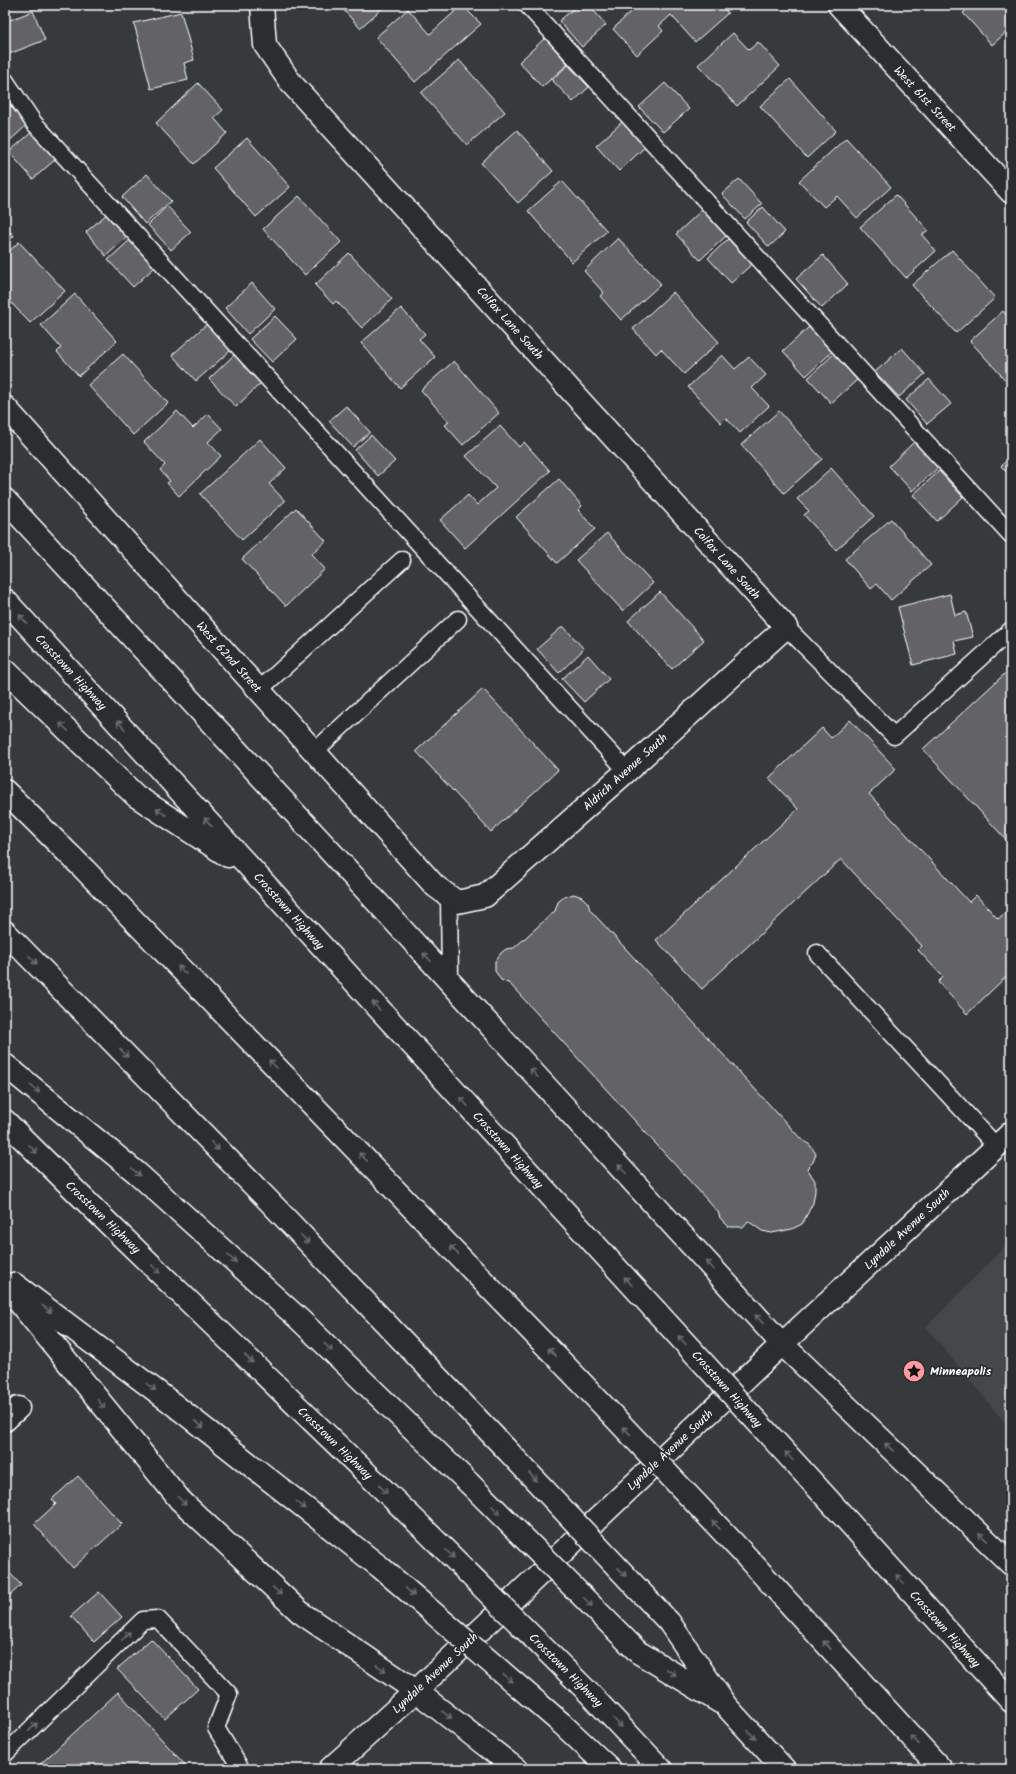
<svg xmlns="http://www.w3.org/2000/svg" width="1016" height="1774" font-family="Kalam,sans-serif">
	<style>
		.built { fill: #444748 }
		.building { fill: #636465; stroke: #fff }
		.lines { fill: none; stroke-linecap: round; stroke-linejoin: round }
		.service-casing { stroke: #fff; stroke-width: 19 }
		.minor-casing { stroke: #fff; stroke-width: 25 }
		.secondary-casing { stroke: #fff; stroke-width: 25 }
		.motorway-casing { stroke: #fff; stroke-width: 25 }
		.service { stroke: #2a2d2e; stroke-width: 16 }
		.minor { stroke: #2a2d2e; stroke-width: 22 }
		.secondary { stroke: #2a2d2e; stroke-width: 22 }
		.motorway { stroke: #2a2d2e; stroke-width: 22 }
		.motorway-bridge-casing { stroke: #fff; stroke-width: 25; stroke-linecap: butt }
		.motorway-bridge { stroke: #2a2d2e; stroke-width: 22 }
		.oneway { stroke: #6a6c6d }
		.labels { text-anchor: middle; stroke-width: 3.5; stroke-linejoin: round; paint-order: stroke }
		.street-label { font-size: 12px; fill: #fff; stroke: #2a2d2e }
		.poi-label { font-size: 12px; font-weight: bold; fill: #fff; stroke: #2a2d2e; text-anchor: start }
	</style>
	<rect width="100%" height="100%" fill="#373a3b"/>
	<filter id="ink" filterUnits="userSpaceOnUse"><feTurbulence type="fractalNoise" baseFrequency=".025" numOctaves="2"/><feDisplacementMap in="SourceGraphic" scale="8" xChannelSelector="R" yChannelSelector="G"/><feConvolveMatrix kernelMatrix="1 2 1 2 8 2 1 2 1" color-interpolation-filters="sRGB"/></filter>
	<g filter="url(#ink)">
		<path class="built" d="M1011,1240V1430L926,1327Z"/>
		<path class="building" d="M339,5H386L360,28Z
			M462,5L481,24L415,82L376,37L408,9L430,34Z
			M578,5H589L606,25L582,47L559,21Z
			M638,5H721L728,13L695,42L671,15L659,26L663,31L637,55L613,29Z
			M972,5H1011V28L992,45L963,13Z
			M33,11L45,40L9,54L5,43V22Z
			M181,12L194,60L184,63L188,80L151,89L134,23Z
			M733,33L749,50L758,42L780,66L737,106L698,65Z
			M545,38L568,64L542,87L519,62Z
			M459,60L505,112L467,145L421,93Z
			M568,65L589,87L573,102L552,80Z
			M790,79L836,131L807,158L760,106Z
			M198,83L223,110L214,118L227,133L194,164L156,123Z
			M665,83L689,109L663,132L639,107Z
			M5,100L27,125L5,145Z
			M622,122L645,147L619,171L596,146Z
			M517,130L553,171L518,203L481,163Z
			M33,131L57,158L33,179L9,152Z
			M247,138L290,187L256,217L213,168Z
			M846,138L891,187L857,218L837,196L824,207L799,181Z
			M147,174L171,201L145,224L122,197Z
			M739,179L762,204L745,219L722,194Z
			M562,181L607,231L572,262L528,211Z
			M896,195L928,230L922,235L936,251L906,278L860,227Z
			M299,196L341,242L305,275L263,229Z
			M167,206L191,232L171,250L148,225Z
			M763,207L785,232L769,247L746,222Z
			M702,210L726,236L700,260L676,234Z
			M108,213L128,236L106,256L86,232Z
			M5,226L14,236L5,243Z
			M132,238L157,265L133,287L108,260Z
			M618,238L661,284L621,320L600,296L604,293L584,271Z
			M728,239L752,264L731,283L708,258Z
			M19,242L65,291L30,323L5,296V255Z
			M952,250L995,298L956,333L912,285Z
			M349,253L392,299L362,328L336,301L333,304L315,285Z
			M823,255L848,284L822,308L796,279Z
			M252,283L275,309L248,334L225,308Z
			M673,292L719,342L684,374L661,349L656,354L633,329Z
			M75,294L117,341L79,376L57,352L61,348L41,325Z
			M401,308L425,334L419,339L435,357L400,388L361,343Z
			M1003,311L1011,320V386L970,341Z
			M275,316L297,339L272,362L250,339Z
			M207,324L231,350L196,381L172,355Z
			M809,327L832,352L806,376L783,351Z
			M902,348L925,374L899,397L875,372Z
			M123,354L168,403L133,435L88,385Z
			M235,354L262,382L236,407L209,379Z
			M834,354L857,380L831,403L808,378Z
			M722,355L735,369L749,357L766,375L752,388L769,406L740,433L726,418L721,423L688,387Z
			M454,361L499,413L463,445L445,425L449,422L421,390Z
			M929,379L951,404L927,424L906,400Z
			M346,406L370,432L353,447L329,421Z
			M177,411L193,428L208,414L222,429L208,442L221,456L179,496L167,483L170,481L160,470L165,465L144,442Z
			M779,411L822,459L784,493L741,445Z
			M500,426L519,447L524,442L550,471L465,548L440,520L468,495L477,505L496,488L466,456Z
			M371,435L395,461L378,476L355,450Z
			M260,439L286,468L269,484L285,501L242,540L200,494Z
			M914,442L938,468L912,491L889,466Z
			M1011,456V477L1001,466Z
			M831,468L874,516L836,550L804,515L809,511L797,499Z
			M939,471L963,497L937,521L913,495Z
			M559,479L582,506L578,510L595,529L557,563L516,517Z
			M296,508L326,541L311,554L325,569L286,606L242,559Z
			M891,519L931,565L891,600L877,584L871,589L845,559Z
			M607,533L653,583L623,611L576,560Z
			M660,592L704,640L672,669L628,621Z
			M950,594L955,615L966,612L973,637L954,641L957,654L913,665L898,607Z
			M563,626L584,649L559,673L537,649Z
			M588,655L609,679L584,702L562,679Z
			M1011,668V845L923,749Z
			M483,689L558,770L491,832L416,751Z
			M850,720L896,769L869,794L969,902L976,895L998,919L1005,913L1011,920V972L967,1014L938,982L943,977L918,950L922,946L841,859L702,989L656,940L798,809L769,778L822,728L831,738Z
			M574,894L582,897L588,903L590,910L801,1139L810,1145L816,1154L813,1162L807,1168L815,1181V1191L813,1203L802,1224L792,1229L772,1233L762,1231L748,1221L743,1227H729L720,1218L718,1212L510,984L501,980L495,971V961L501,953L506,949L514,948L555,911L558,902L564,897Z
			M78,1476L122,1524L73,1568L34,1524L56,1504L52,1499Z
			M5,1568L21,1585L5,1600Z
			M99,1592L122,1617L94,1642L71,1616Z
			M151,1639L198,1689L165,1719L117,1669Z
			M118,1692L188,1768L187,1769H35Z"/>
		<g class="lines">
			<g class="service-casing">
				<path id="service" d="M527,5L1011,535
					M5,80L34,123L627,771
					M786,627L894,736L1011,630
					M259,690L402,560
					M314,752L458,619
					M449,897L450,981
					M817,953L996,1146
					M5,1754L143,1620L158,1619L229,1694L216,1728L241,1769"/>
			</g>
			<g class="minor-casing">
				<path id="minor" d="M839,5L1011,192
					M5,407L435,886L457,902L485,896L627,771L786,627L291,83L265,45L262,5
					M5,1420L18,1408"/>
			</g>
			<g class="secondary-casing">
				<path id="secondary" d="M330,1769L416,1691L782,1344L1011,1133"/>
			</g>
			<g class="motorway-casing">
				<path id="motorway" d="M5,500L353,876L782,1344L1011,1564
					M5,600L654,1309
					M5,670L136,796L228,856
					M5,791L85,870L579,1380
					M5,932L268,1200L506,1449
					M5,1065L137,1173L299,1319L469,1483
					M5,1121L109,1224L422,1527
					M14,1284L168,1400L380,1567
					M5,1285L180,1500L301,1613L416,1691L516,1769
					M815,1485L1011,1701
					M743,1553L941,1769
					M669,1622L726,1706L784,1769
					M638,1652L720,1702
					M591,1695L661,1769
					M561,1723L610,1769"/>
			</g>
			<use href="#service" class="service"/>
			<use href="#minor" class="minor"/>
			<use href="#secondary" class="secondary"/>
			<use href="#motorway" class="motorway"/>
			<g class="motorway-bridge-casing">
				<path id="motorway-bridge" d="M654,1309L815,1485
					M579,1380L743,1553
					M506,1449L669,1622
					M469,1483L638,1652
					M422,1527L591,1695
					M380,1567L561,1723"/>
			</g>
			<use href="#motorway-bridge" class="motorway-bridge"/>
		</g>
		<defs><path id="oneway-shaft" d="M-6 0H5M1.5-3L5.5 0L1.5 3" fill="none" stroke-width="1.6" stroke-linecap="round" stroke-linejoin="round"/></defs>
		<g class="oneway">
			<use href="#oneway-shaft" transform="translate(23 619) rotate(-133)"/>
			<use href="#oneway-shaft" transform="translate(121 725) rotate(-132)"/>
			<use href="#oneway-shaft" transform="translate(64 727) rotate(-136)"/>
			<use href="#oneway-shaft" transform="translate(161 812) rotate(-147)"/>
			<use href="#oneway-shaft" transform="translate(208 822) rotate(-132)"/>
			<use href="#oneway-shaft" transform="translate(427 957) rotate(-133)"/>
			<use href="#oneway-shaft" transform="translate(33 960) rotate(46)"/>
			<use href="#oneway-shaft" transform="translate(182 970) rotate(-134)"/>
			<use href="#oneway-shaft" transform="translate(376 1006) rotate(-132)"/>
			<use href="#oneway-shaft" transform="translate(124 1053) rotate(46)"/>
			<use href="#oneway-shaft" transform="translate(273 1064) rotate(-134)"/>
			<use href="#oneway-shaft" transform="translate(534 1073) rotate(-132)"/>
			<use href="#oneway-shaft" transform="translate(35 1089) rotate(39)"/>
			<use href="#oneway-shaft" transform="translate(464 1102) rotate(-132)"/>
			<use href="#oneway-shaft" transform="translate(215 1146) rotate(46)"/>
			<use href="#oneway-shaft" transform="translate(33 1149) rotate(45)"/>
			<use href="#oneway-shaft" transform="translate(363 1157) rotate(-134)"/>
			<use href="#oneway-shaft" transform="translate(622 1169) rotate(-132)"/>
			<use href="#oneway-shaft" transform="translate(136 1172) rotate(41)"/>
			<use href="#oneway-shaft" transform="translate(305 1239) rotate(46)"/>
			<use href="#oneway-shaft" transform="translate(454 1250) rotate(-134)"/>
			<use href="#oneway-shaft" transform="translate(232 1259) rotate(42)"/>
			<use href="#oneway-shaft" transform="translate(710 1265) rotate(-132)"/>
			<use href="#oneway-shaft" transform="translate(156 1269) rotate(44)"/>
			<use href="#oneway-shaft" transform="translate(628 1281) rotate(-132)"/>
			<use href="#oneway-shaft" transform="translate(47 1309) rotate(37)"/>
			<use href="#oneway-shaft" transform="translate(759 1319) rotate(-133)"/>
			<use href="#oneway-shaft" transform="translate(682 1340) rotate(-132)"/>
			<use href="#oneway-shaft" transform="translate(328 1347) rotate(44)"/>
			<use href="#oneway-shaft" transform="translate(552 1352) rotate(-134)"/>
			<use href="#oneway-shaft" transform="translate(249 1359) rotate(44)"/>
			<use href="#oneway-shaft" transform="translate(151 1387) rotate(37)"/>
			<use href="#oneway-shaft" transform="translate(101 1404) rotate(51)"/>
			<use href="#oneway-shaft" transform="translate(199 1424) rotate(38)"/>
			<use href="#oneway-shaft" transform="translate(627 1431) rotate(-133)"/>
			<use href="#oneway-shaft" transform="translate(889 1447) rotate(-136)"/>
			<use href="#oneway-shaft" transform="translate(789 1456) rotate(-132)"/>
			<use href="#oneway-shaft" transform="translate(533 1477) rotate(47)"/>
			<use href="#oneway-shaft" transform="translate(383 1489) rotate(44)"/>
			<use href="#oneway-shaft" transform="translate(182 1501) rotate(45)"/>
			<use href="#oneway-shaft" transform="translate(301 1505) rotate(38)"/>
			<use href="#oneway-shaft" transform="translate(496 1510) rotate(45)"/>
			<use href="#oneway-shaft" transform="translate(716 1525) rotate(-133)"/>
			<use href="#oneway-shaft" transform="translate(983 1537) rotate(-136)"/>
			<use href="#oneway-shaft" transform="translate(450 1554) rotate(45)"/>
			<use href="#oneway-shaft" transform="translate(622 1572) rotate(47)"/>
			<use href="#oneway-shaft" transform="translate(900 1579) rotate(-132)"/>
			<use href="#oneway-shaft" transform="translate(277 1591) rotate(43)"/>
			<use href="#oneway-shaft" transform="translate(410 1592) rotate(41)"/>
			<use href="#oneway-shaft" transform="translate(588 1602) rotate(45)"/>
			<use href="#oneway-shaft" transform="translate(126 1636) rotate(-44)"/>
			<use href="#oneway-shaft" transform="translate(827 1645) rotate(-133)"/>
			<use href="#oneway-shaft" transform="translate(381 1668) rotate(34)"/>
			<use href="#oneway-shaft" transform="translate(671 1672) rotate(32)"/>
			<use href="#oneway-shaft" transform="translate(508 1678) rotate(41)"/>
			<use href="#oneway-shaft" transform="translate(447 1715) rotate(37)"/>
			<use href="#oneway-shaft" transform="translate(618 1723) rotate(46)"/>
			<use href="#oneway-shaft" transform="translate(33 1727) rotate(-44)"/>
			<use href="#oneway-shaft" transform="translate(752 1735) rotate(47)"/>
			<use href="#oneway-shaft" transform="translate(915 1740) rotate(-133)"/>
		</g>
	</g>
	<defs>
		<g id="sight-disc" transform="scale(1.15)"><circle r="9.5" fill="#ff9aa2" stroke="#2a2d2e"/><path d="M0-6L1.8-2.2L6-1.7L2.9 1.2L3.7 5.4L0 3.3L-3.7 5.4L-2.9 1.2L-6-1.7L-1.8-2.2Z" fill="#111"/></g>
	</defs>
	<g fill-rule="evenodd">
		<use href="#sight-disc" x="914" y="1371"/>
	</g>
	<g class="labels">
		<g class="street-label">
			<text transform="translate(925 99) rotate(47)" y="4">West 61st Street</text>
			<text transform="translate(510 323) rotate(48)" y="4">Colfax Lane South</text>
			<text transform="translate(727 563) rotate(48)" y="4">Colfax Lane South</text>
			<text transform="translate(229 657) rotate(48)" y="4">West 62nd Street</text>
			<text transform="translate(71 672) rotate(47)" y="4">Crosstown Highway</text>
			<text transform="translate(625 772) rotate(-42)" y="4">Aldrich Avenue South</text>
			<text transform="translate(289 911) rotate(48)" y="4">Crosstown Highway</text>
			<text transform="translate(508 1150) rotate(48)" y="4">Crosstown Highway</text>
			<text transform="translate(103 1217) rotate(44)" y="4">Crosstown Highway</text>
			<text transform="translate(907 1229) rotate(-43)" y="4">Lyndale Avenue South</text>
			<text transform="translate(727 1389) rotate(48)" y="4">Crosstown Highway</text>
			<text transform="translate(335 1443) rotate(44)" y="4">Crosstown Highway</text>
			<text transform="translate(670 1450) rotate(-43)" y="4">Lyndale Avenue South</text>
			<text transform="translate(945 1629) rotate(48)" y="4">Crosstown Highway</text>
			<text transform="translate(566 1670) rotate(45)" y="4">Crosstown Highway</text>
			<text transform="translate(435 1673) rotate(-43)" y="4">Lyndale Avenue South</text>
		</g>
		<g class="poi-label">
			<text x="930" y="1375">Minneapolis</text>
		</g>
	</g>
	<rect width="1016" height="1774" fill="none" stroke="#2a2d2e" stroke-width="20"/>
	<rect x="10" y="10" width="996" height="1754" fill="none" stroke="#fff" stroke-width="1.5" filter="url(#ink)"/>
</svg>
